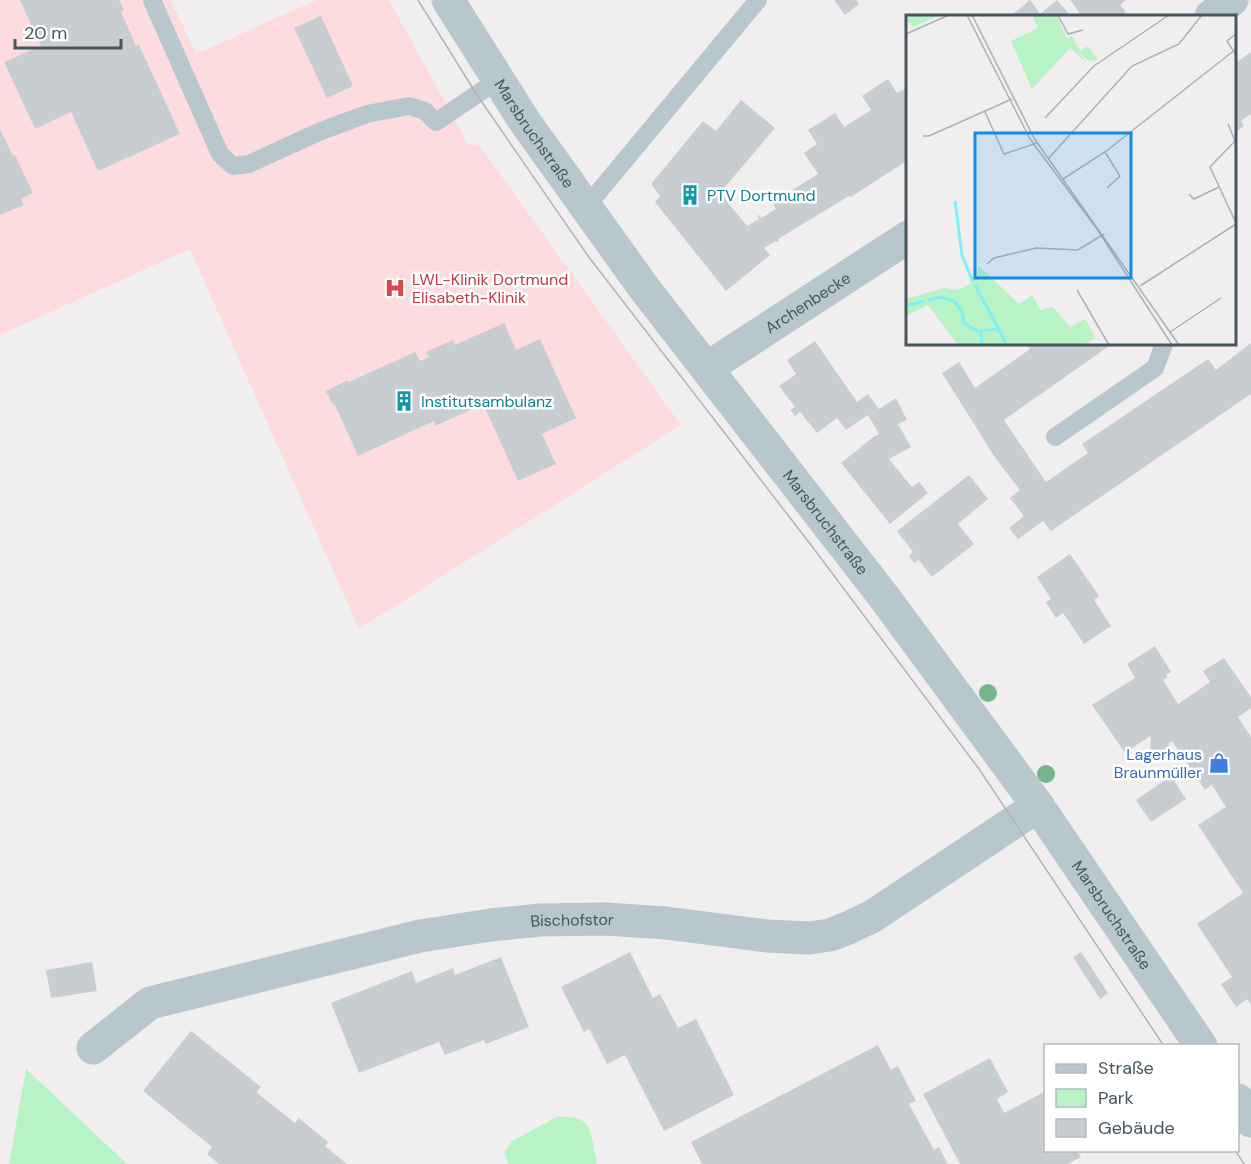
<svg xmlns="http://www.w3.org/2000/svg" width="1251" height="1164" font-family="'DM Sans',sans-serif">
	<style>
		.medical { fill: #fddcdf }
		.green { fill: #b8f3c5 }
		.building { fill: #c8cdd2 }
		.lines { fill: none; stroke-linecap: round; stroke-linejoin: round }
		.service { stroke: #b8c6cd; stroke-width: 18 }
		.minor { stroke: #b8c6cd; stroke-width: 33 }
		.tertiary { stroke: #b8c6cd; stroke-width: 33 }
		.tram { stroke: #b0b5ba; stroke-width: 1.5 }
		.tree { fill: #74b589 }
		.labels { text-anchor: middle; stroke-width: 5; stroke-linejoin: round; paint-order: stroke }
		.street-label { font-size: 16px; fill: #45565e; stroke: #fff }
		.culture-label { font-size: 16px; fill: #0d838f; stroke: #fff; text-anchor: start }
		.health-label { font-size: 16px; fill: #be3a42; stroke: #fff; text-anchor: start }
		.shop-label { font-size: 16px; fill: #366cbe; stroke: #fff; text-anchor: end }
		.inset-river { fill: none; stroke: #81f0f5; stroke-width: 3 }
		.inset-road { fill: none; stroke: #acb1b5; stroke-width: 1.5 }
		.view { fill: #0d8fe4; fill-opacity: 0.15; stroke: #0d8fe4; stroke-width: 3 }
		.inset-edge { fill: none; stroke: #45565e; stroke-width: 3 }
	</style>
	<rect width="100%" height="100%" fill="#f1eeef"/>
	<path class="medical" d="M0,0H171L196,54L317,0H389L468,144L479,145L681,425L359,629L190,249L0,335Z"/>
	<path class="green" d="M26,1069L127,1164H9Z
		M557,1117C564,1117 574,1116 581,1120C593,1125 594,1152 597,1164H509L504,1153L512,1141Z"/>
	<path class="building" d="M20,0H119L124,10L121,12L136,46L139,45L180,134L98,171L71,112L35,129L4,62L41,46Z
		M834,0H856L859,4L845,15Z
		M1030,0L1040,14L1057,0L1071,16H1015L1013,14Z
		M1070,0H1126L1120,5L1126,12L1120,16H1082Z
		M321,16L353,86L327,98L294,28Z
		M1251,52V114L1241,121L1244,126L1234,133V64Z
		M888,79L897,93L905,89L908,93V160L851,197L849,196L778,239L779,241L777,242L776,241L764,248L770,255L726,291L655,202L660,196L651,184L703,121L716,131L741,100L775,128L720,193L747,226L759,219L757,216L759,215L761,218L776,209L772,203L818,174L804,153L817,144L808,130L835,113L844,127L871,110L862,96Z
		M0,129L13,156L15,155L33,193L21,199L24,205L0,215Z
		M504,323L516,350L540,339L576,418L542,434L556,464L518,481L481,399L474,402L477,407L435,426L434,421L358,456L335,405H333L326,391L348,380L349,382L415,352L420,361L429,357L426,352L453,340L455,345Z
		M815,341L857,402L868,394L879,409L896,398L907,420L898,424L911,447L889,459L912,487L919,482L928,493L890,524L841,463L872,438L879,434L868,415L846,430L837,418L817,433L800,412L795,416L790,410L795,407L779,386L796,374L787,360Z
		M1251,343V394L1051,531L1043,521L1018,539L1009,528L1024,516L1010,498L1020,490L996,459L942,373L959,362L975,388L1030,349L1026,344H1112L1004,420L1046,482L1088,453L1082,444L1208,359L1216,370Z
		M969,475L988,499L958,524L974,544L932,577L919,560L914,563L909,556L913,552L897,531Z
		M1070,554L1099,596L1094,600L1111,626L1084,644L1063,613L1056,618L1046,602L1051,599L1037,577Z
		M1155,646L1171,672L1166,675L1168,677L1163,680L1178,704L1210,682L1203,671L1224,658L1251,697V708L1238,717L1251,737V1005L1247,999L1236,1007L1221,984L1232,977L1197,924L1243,893L1198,825L1226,807L1212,785L1205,790L1172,741L1169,743L1167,752L1150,749L1151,739L1150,736L1125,753L1092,705L1135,678L1127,664Z
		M1171,776L1186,799L1151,822L1136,800Z
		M630,952L653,998L660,994L678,1028L696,1019L734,1095L664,1131L625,1055L607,1064L589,1029L584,1032L561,987Z
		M1081,952L1108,993L1100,999L1073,957Z
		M501,957L529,1027L486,1044L484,1040L445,1055L439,1042L359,1073L331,1003L412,971L416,983L453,968L455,975Z
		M92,962L97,991L51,998L46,970Z
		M191,1031L261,1087L256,1092L295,1123L299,1118L328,1142L325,1146L347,1164H219L207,1154L212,1147L143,1091Z
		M878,1045L891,1070L898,1066L916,1101L909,1104L934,1150L939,1147L948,1164H702L691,1142Z
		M990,1058L1008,1092L997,1099L1004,1113L1046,1091V1150H1077L1081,1157L1068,1164H960L923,1094Z"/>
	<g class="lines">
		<path class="service" d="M152,0L220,154L233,166L249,164L321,131L367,114L409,106L425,111L436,122L498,80
			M586,207L758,0
			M1055,437L1155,368L1164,344"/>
		<g class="minor">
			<path d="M1211,16L1232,0"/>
			<path id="s1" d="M707,368L908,237"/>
			<path id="s2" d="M93,1048L150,1003L420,936L491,925L540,920L606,919L666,923L767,936L809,938L830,935L848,928L873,916L1038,806"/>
		</g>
		<g class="tertiary">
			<path id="s3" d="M448,0L525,122L586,207L644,288L884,597L1038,806L1201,1046"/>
			<path d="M1238,1100L1251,1121"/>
		</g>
		<path class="tram" d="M418,0L477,95L588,256L811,545L979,769L1164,1046
			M1235,1150L1244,1164"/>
	</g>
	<g class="tree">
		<circle cx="988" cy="693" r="9"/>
		<circle cx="1046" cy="774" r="9"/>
	</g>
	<defs>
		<g id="building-bare" transform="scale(1.62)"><path d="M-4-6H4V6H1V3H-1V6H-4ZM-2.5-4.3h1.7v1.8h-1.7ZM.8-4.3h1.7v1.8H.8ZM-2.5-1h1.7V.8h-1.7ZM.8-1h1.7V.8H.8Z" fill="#0f9aa8" stroke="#fff" stroke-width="2.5" paint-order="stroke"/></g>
		<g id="hospital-bare" transform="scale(1.62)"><path d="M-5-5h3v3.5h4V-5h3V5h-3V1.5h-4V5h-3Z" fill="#e0444e" stroke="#fff" stroke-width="2.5" paint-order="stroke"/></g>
		<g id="shop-bare" transform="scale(1.62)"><path d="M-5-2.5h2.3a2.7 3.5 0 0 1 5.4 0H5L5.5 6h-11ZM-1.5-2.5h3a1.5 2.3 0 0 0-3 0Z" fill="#3f7fe0" stroke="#fff" stroke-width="2.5" paint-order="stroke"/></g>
	</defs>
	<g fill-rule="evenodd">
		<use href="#building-bare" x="690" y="195"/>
		<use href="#hospital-bare" x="395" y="288"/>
		<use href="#building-bare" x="404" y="401"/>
		<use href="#shop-bare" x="1219" y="763"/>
	</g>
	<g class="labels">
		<g class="street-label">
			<text dy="6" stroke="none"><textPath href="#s3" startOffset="159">Marsbruchstraße</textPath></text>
			<text dy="6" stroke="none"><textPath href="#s1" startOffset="120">Archenbecke</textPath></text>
			<text dy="6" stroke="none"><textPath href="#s3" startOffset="645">Marsbruchstraße</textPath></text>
			<text dy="6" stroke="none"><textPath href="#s3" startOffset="1131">Marsbruchstraße</textPath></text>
			<text dy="6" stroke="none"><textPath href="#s2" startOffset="504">Bischofstor</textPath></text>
		</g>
		<g class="culture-label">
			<text x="707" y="201">PTV Dortmund</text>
			<text x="421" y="407">Institutsambulanz</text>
		</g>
		<g class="health-label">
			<text x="412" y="285">LWL-Klinik Dortmund<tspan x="412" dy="18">Elisabeth-Klinik</tspan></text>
		</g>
		<g class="shop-label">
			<text x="1202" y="760">Lagerhaus<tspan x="1202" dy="18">Braunmüller</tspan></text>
		</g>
	</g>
	<g transform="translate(906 15)">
		<rect width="330" height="330" fill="#f1eeef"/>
		<path d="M34,0L7,12L0,5L4,1ZM126,0H151L161,24L166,21L174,36L182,31L192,45L183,46L172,37L181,48L164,33L126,74L105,26L132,13ZM73,251L113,289L126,280L134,295L147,292L164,312L179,304L190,323L177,330H52L22,290L0,301V284L38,273L51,275L65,268L62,255L70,265Z" fill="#b8f3c5"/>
		<path class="inset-river" d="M49,186L56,240L67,267M69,270L101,330M22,285L35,282L48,286L56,296L58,308L75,318L76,330M0,291L18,286M74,316L93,314"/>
		<path class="inset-road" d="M61,0L124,124L191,214L266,330M66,0L128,123L273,330M152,0L162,19L177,15M0,19L43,0M330,19L321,26L330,40M79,97L98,139L131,128M139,103L188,51L263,0M322,109L329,126M17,121H23L106,84M330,125L304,152L330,208M199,137L214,161L201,173M142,144L226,51L273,29L296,0M157,164L199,137L330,34M283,179L288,184L313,172M81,249L88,243L130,233L172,235L198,219M234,271L330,209M171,275L203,330M264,317L315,283"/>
		<path class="view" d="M69,118H225V263H69Z"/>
		<rect width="330" height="330" class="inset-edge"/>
	</g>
	<rect x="1044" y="1044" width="195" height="108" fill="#ffffff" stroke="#b5bbbf" stroke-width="1.5"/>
	<rect x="1056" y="1064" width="30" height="9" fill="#b8c6cd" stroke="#b5bbbf" stroke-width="1.5"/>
	<text x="1098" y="1074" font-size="18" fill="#45565e">Straße</text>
	<rect x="1056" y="1089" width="30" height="18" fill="#b8f3c5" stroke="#b5bbbf" stroke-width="1.5"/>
	<text x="1098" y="1104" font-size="18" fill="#45565e">Park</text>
	<rect x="1056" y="1119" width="30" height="18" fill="#c8cdd2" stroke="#b5bbbf" stroke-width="1.5"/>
	<text x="1098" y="1134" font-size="18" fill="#45565e">Gebäude</text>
	<path d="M15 39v9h106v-9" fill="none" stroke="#45565e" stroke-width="3"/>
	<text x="24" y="39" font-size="18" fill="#45565e" stroke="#ffffff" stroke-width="4.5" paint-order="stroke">20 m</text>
</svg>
